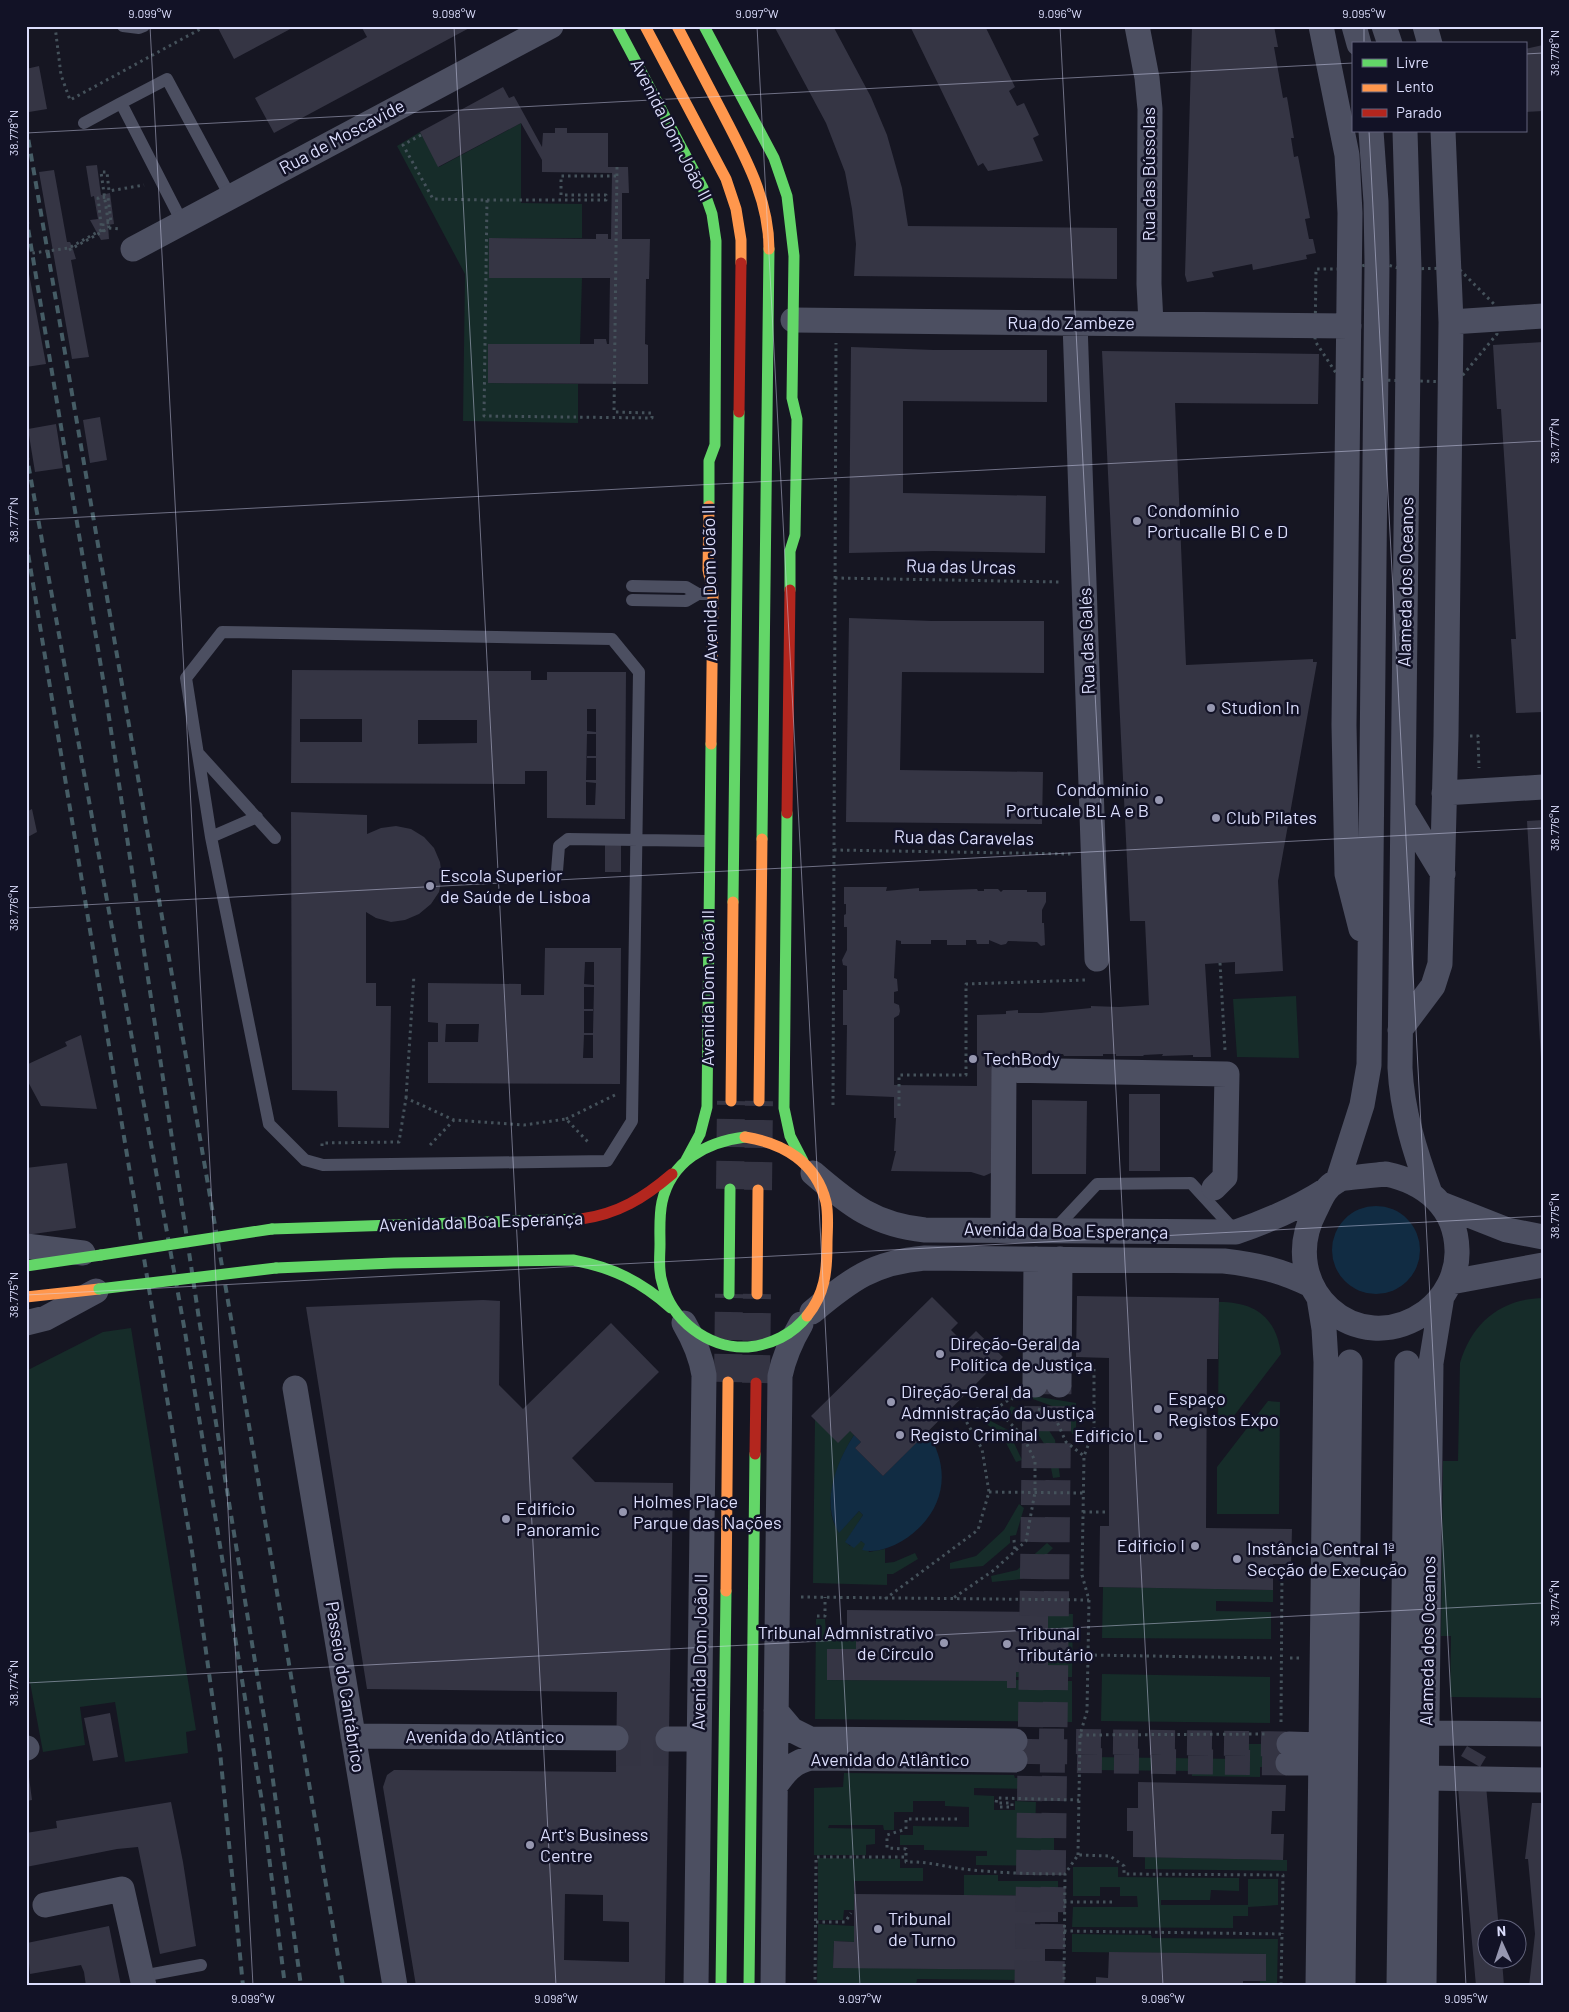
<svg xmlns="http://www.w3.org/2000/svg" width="1569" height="2012" font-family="Barlow,sans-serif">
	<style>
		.green { fill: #162c29 }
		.water { fill: #112c43 }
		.building { fill: #353544; fill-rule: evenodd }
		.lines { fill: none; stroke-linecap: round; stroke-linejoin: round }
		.street-tunnel { stroke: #343443; stroke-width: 25; stroke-dasharray: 25 12; stroke-linecap: butt }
		.secondary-tunnel { stroke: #343443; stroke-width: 28; stroke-dasharray: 28 14; stroke-linecap: butt }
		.path { stroke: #45525b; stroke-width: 3; stroke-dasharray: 2.5 4; stroke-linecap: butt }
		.lane { stroke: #4c4f61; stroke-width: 12 }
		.street { stroke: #4c4f61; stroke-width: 25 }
		.fast { stroke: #63d668; stroke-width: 11 }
		.slow { stroke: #ff974d; stroke-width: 11 }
		.jam { stroke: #b3261e; stroke-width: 11 }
		.rail { stroke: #455c65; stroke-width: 4; stroke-dasharray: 8 6; stroke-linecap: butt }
		.path-bridge { stroke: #45525b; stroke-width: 3; stroke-dasharray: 2.5 4; stroke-linecap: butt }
		.fast-bridge { stroke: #63d668; stroke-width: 11 }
		.ticks { fill: none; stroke: #dbddfc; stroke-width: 1; stroke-opacity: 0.45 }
		.poi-dot { fill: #9697b0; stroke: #121226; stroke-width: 2 }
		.labels { text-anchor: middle; stroke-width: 5; stroke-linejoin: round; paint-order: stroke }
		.street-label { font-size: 18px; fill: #dbddfc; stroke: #121226 }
		.poi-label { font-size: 18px; fill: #dbddfc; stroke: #121226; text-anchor: start }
		.neatline { fill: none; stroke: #dbddfc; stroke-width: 2 }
		.ticks-label { font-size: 12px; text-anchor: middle; fill: #dbddfc }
	</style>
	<rect width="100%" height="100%" fill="#161622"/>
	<path class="green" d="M521,123V203L582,204V238H490L489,278H582L580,344H489L488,383L578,384V423L463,421L465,274L397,146L420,132L439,167Z
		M1296,996L1299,1058L1237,1057L1233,999Z
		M1543,1298V1698L1450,1697L1451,1636H1441L1443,1461H1458L1460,1363C1472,1323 1500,1299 1543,1298Z
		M1219,1302C1255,1302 1276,1317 1281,1354L1230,1421L1218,1420Z
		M131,1328L196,1730L186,1732L188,1753L125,1762L115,1702L80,1707L85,1745L43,1752L26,1661V1371L103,1332Z
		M1033,1396L1076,1403V1434H1072L1066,1411L1033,1399Z
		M1268,1401L1280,1402L1279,1514H1217V1467Z
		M1011,1406L1041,1418L1055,1440L1060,1477L1053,1478L1047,1448L1033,1427L1008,1412Z
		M985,1418L1008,1430L1022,1460L1016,1462L1003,1437L983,1421Z
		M815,1419L850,1431L854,1435C839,1458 819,1507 839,1532L859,1511L863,1515L846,1542L850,1546L861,1541L866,1544L869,1552L885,1549V1563L894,1562L915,1553L918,1559L893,1574H887V1585L813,1583Z
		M1019,1504L1024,1508L1016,1535L1010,1536V1543L983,1566L950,1569V1563L976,1556L1004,1530Z
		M1047,1543L1053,1548L1022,1579L992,1582L991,1576L1017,1570Z
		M1103,1587L1273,1590V1602L1216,1601V1611L1271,1612V1639L1102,1638Z
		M1048,1613L1073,1614L1072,1677H1016V1672Z
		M816,1619H825L826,1634H856V1649L827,1680L1007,1681L1008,1688H1016V1680L1072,1681V1722L815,1719Z
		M1102,1674L1270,1677V1723L1101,1721Z
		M1241,1744H1271V1767H1260V1777L1192,1776V1771L1090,1770L1091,1757L1241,1759Z
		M844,1773L1014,1775L1015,1778H1036L1035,1789L974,1788V1795L994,1796V1810H1015V1801L1036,1802L1035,1830L1054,1831V1866L976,1865V1856H987V1851L924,1850V1845H900V1835H913V1826L969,1827V1807L945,1806V1801H913V1812H894V1830H884L883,1825H829L828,1828L875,1829V1844L866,1845V1855H814V1788L843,1787Z
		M1145,1857L1287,1860V1871L1145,1869Z
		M818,1858L900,1859V1868H923V1881H854V1910H844L843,1920H818Z
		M1073,1867H1118V1877L1239,1878V1891L1211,1890L1210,1900H1161V1905H1248V1879H1278V1905L1248,1907V1916H1233V1928L1072,1927L1073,1907H1138L1137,1896H1120V1887H1100V1896H1073Z
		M964,1875H998V1881H1058V1896L964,1895Z
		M818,1924L854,1926V1942L834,1941L833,1967L1015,1970V1980L917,1979L916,1985L817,1983Z
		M1072,1934L1151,1935L1152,1938L1278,1939L1277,1986H1260V1981H1265V1954L1072,1952Z"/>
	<path class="water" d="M1332 1250a44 44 0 1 1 88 0a44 44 0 1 1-88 0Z
		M927,1432C954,1472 943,1516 902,1541C890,1548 876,1553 862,1550L865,1544L861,1541L854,1548L845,1542L863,1515L859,1511L839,1533C820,1503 837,1461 854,1435L861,1442L855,1448L883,1476Z"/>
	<path class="building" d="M217,26H296L234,59Z
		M361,26H473L274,133L255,98L367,37Z
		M774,26H833L871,97L887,135L902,188L908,226L1117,228V279L854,276L856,244L852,209L845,172L826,123Z
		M910,26H977L978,28L985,26L1015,87L1009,91L1017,106L1024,103L1039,135L1033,138L1043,161L988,171L983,163L978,166Z
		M1192,26H1274L1278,47H1274L1283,98L1287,97L1294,138H1291L1294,157L1298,156L1310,218L1305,219L1309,239H1313L1316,253L1306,255L1307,259L1253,270L1252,264L1212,272L1214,277L1187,282L1185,275Z
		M1543,45V111L1525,112V49Z
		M39,66L47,109L29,112L26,99V69Z
		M503,87L509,98L514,96L542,147L543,133H555V128H567V133H608V167H628L629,193H622V239H650L649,279H646L645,344L648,345V384L488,383V344H594V339H606L607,344H609L610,278H489V238L596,239V234H608V239H611L612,173L542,172V160L521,123L438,167L420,132Z
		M97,165L101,195L110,193L114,224L108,225L109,239L101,240L90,220L98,219L94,196L91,197L86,166Z
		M54,170L67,242H70L72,246L76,259L71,260L89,357L72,359L39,172Z
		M26,258L46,364L26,367Z
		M1543,342V712L1516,713L1511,639H1516L1501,409H1497L1493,345Z
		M851,347L934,350H1047V402L903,401V493L1046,496L1045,553L933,551L849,553Z
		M1102,351L1319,354L1318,404L1175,403L1186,665L1313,659V662H1317L1278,881L1283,971L1235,974V962L1205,964L1211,1057H1193V1055L1162,1056L1163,1054L1144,1055L1143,1056H1116V1054H1103V1056H1064L1063,1054H1041V1057H1018V1054L996,1055V1063H993L991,1173L984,1176L971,1172L891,1171L896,1151H894L896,1118H894V1097L846,1095L847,1025H843V990H847V966L843,965L842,960L847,950V927H844V915L846,914V904H844V887H887L886,891L919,888V891L977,889L978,891H984V889H998L1001,892L1003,890H1027V892H1046V902L1042,910V923H1044L1045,945L1041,946L1037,942L1008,941L1006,944L1001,945L989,940V944H977L976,940H966V945H947V940H931V944H901V941L896,940L894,978L897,979L898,991L894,992V1003L899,1005L900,1011L899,1015L894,1018V1085L977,1086V1015L1006,1014V1011L1018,1010V1013H1041L1091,1008V1006L1119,1007L1149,1005L1145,921H1130Z
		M100,417L107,460L90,463L83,420Z
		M56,424L63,468L35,472L28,429Z
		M849,618L932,621H1044V673L902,672L900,770L1043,772L1042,824L846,822Z
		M292,670L531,671V680H547V672H626L625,819L547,818V771H525V784L291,783ZM587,709H596V732L587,731ZM300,719H362V742H300ZM418,720H477V743L418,744ZM587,734H596V756H587V758H596V780H586ZM586,782L596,783L595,805H586Z
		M32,809L37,832L26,838V812Z
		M291,812L367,815V834L381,828L396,826L411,829L424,837L434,848L440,862L442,877L439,892L431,904L419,914L405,920L391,922L376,918L366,912V983H376V1006H391L389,1128L338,1127L337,1091L292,1090Z
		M1543,820V1059H1541L1527,821Z
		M605,844H621V872H605Z
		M545,948H621L620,1084L428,1083V1042H438V1023L428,1022V983L521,984V995H544ZM585,962H594V985L584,984ZM584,987H594L593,1033H584V1011H593V1009H584ZM446,1024H479L478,1042H445ZM584,1035H593V1058H583Z
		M81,1035L97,1109L41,1106L26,1078V1065L67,1046L65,1042Z
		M1129,1094H1160V1171H1129Z
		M1032,1100L1087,1101L1086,1174H1032Z
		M67,1163L76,1228L26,1235V1168Z
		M1077,1296L1219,1298L1218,1359H1207L1206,1528L1292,1529L1291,1564H1273V1590L1099,1587L1100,1526H1109V1358L1076,1357Z
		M932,1297L958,1323L951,1330L964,1343L976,1331L1003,1357L883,1476L855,1448L861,1442L850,1431L838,1443L811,1416Z
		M483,1300L500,1301L499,1385L523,1409L611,1323L659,1372L572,1458L595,1482L673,1483L665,1986H416L383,1787L387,1775L394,1770H398L616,1772L617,1692L367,1689L306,1307ZM565,1894L603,1895V1921L629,1922V1962L564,1960Z
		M847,1610L1048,1612V1672H1016V1688H1007V1681L827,1680V1649H856V1632H847Z
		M110,1713L118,1757L93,1761L84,1718Z
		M1467,1746L1486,1757L1480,1767L1461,1756Z
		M1485,1774L1499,1930H1486V1960H1502L1504,1986H1476L1457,1777Z
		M26,1777H29L32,1800L26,1801Z
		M1138,1782L1286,1785L1285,1811H1272L1271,1834H1284L1283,1860L1133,1857V1831H1127V1808H1138Z
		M171,1802L183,1862L196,1946L160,1954L138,1847L117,1849L26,1867V1833L57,1828L56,1821Z
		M1532,1803H1543V1986H1529L1535,1934L1528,1859H1525Z
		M854,1894L1058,1896V1922H1035V1943H1045V1970L833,1968L834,1941L854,1942Z
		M109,1926L121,1986H86L84,1972L81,1965L30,1974L27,1943Z
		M1109,1952L1266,1954V1981H1243V1986H1096V1977L1108,1978Z"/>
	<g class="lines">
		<path class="street-tunnel" d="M1039,1741L1289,1744
			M616,1753H668
			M1040,1760L1288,1763
			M1027,1986L1035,1385
			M1052,1986L1059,1385"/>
		<path class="secondary-tunnel" d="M730,1189L731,1101
			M758,1190L759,1101
			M728,1382L729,1294
			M756,1383L757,1294"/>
		<path class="path" d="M55,26L61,75L70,100L206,26
			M421,135L403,145L433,199L487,200L484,416L652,418V413L614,412L617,167
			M487,200H606V195H561V176H617
			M109,228L101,172H107L109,191L144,185
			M102,232L98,198L108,197L111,222L103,223V229
			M69,250L109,228L120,229
			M1377,262L1402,269L1458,268L1495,305L1497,334L1457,382L1340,379L1315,341L1316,269H1350Z
			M835,578L1060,582
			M1470,736H1478L1479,768
			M26,805L30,803
			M834,850L1071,854
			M1220,963L1225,1050
			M406,1098L414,975
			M833,1105L836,343
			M899,1106V1075H966V984L1085,980
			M566,1119L615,1095
			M430,1145L454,1120
			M322,1146V1143L399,1142L406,1098L454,1120L524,1125L566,1119L589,1143
			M1038,1409L1054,1415L1066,1442L1084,1456
			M990,1413L1011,1398L1016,1400
			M989,1492L1083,1493
			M1083,1512H1108
			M1014,1540L1015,1551
			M801,1597L1089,1600
			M885,1599L978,1530L989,1492L982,1449L966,1421L977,1409L1002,1415L1023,1436L1035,1461V1492L1026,1541L994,1570L952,1599
			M817,1616H825V1597
			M1088,1655L1272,1658
			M1290,1658H1299
			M1281,1722L1282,1570
			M1080,1735L1267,1734
			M1000,1807H1012V1803H996L997,1798L1079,1800
			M957,1819H906V1829L887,1835V1848L906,1849V1862C929,1861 949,1868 972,1870C1003,1873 1033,1874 1065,1874
			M1078,1855L1080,1735L1087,1711L1088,1655L1089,1600L1082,1575L1084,1456L1094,1430V1369
			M1064,1902H1113
			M816,1922H845L851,1913
			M1064,1931L1282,1934L1281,1986
			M815,1986L816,1857H906
			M1064,1986L1065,1874L1078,1855L1110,1856L1124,1866V1874L1283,1875L1282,1934"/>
		<path class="lane" d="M123,26L139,28L144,26
			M121,103L167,79L230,196
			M84,123L121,103L182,222
			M632,586L686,587L698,594
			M632,600L686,601L698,594H713
			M222,632L612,639L639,672L632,1121L607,1161L323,1165L305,1160L269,1124L211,837L186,678Z
			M198,753L275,838
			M211,837L257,817
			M557,871L559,846L568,839L709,841
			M1053,1231L1097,1184L1191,1183L1236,1232
			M142,1976L201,1965"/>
		<path class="street" d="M1137,26L1147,78L1150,109L1149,284L1151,323
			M1321,26L1347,155L1350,213L1344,725L1347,874L1361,929
			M1354,26L1359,44
			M1384,26L1390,44
			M1425,26L1430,44
			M1405,131L1409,269L1400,1068C1402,1111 1415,1152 1430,1193
			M133,249L551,26
			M793,320L1349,326
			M1451,322L1543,316
			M1075,323L1097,959
			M1444,793L1543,787
			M1403,808L1443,874
			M1400,1030L1433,986L1440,964L1446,736L1451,322L1443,131
			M813,1173C850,1205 875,1225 925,1230L1236,1232C1268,1221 1298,1208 1326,1190
			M1386,1174C1425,1182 1456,1207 1457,1250C1458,1274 1445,1298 1426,1312C1356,1362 1275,1287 1315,1211C1321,1199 1325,1187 1337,1181C1341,1178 1378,1175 1386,1174Z
			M1338,1180L1362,1105L1369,1065L1377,262L1376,202L1371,131
			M1441,1204L1507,1230L1543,1237
			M1003,1230L1004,1070L1227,1074L1225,1177L1214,1188
			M26,1246L83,1253
			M1451,1282L1543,1265
			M812,1312C850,1280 874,1262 925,1258L1224,1261C1258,1265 1280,1270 1311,1285
			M26,1323L46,1318L96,1291
			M684,1323C694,1340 701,1356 704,1375L696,1986
			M1035,1385L1036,1259
			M1059,1385L1060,1259
			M295,1388L395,1986
			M776,1711L792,1730L810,1739L1015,1741
			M1427,1733L1543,1734
			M353,1736L616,1738
			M668,1739H699
			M1289,1744L1321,1745
			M26,1748H27
			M1288,1763H1321
			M1427,1778L1543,1780
			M776,1785C786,1771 794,1761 812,1758L1015,1760
			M45,1905L122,1889L144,1986
			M773,1986L780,1376C784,1357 791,1341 801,1324
			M1318,1986L1326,1362L1324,1329L1319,1298
			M1343,1986L1350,1362
			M1399,1986L1407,1363
			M1424,1986L1431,1363L1442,1296"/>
		<path class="fast" d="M617,26L703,188L712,214L716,241L715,445L709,461V506
			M704,26L774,158L787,196L794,256L792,398L797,419L795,535L790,551V590
			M787,813L784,1108L790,1136L803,1161
			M762,839L769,249
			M733,902L739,412
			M745,1137C706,1142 671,1161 662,1202C659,1216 660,1230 660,1244C660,1256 658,1270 662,1282C671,1320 708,1349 748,1347C771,1345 793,1334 807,1316
			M686,1160L700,1134L707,1107L711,744
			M272,1229L581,1219
			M26,1266L101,1255
			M276,1268L394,1263L573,1260C614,1268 640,1281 671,1308
			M729,1294L730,1189
			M721,1986L726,1591
			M749,1986L755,1454"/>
		<path class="slow" d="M645,26L726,179L736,209L741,240V263
			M677,26C692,55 708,85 723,114C745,157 769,199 769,249
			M709,506L708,570L713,594L711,744
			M731,1101L733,902
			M759,1101L762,839
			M745,1137C783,1143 816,1162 826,1202C829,1216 827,1230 827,1244C827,1272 825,1294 807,1316
			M757,1294L758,1190
			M26,1297L99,1289
			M726,1591L728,1382"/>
		<path class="jam" d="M739,412L741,263
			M787,813L790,590
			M581,1219C618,1214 644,1198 672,1174
			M755,1454L756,1383"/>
		<path class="rail" d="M26,126L233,1330L343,1986
			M26,216L106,697L199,1319L266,1729L301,1986
			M26,452L185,1332L263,1808L285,1986
			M26,541L191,1544L220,1752L243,1986"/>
		<path class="path-bridge" d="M26,254L69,248L103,229"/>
		<path class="fast-bridge" d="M101,1255L272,1229
			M99,1289L276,1268"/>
	</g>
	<path class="ticks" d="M150,26L253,1986M454,26L556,1986M757,26L860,1986M1060,26L1163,1986M1364,26V44M1525,54L1543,53M1369,131L1466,1986M26,133L1353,63M26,520L1543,441M26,908L1543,828M26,1295L1543,1216M26,1683L1543,1603"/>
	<g class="poi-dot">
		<circle cx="1137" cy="521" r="5"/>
		<circle cx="1211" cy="708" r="5"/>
		<circle cx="1159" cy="800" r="5"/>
		<circle cx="1216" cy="818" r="5"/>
		<circle cx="430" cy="886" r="5"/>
		<circle cx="973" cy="1059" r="5"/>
		<circle cx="940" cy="1354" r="5"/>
		<circle cx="891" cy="1402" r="5"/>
		<circle cx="1158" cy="1409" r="5"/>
		<circle cx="900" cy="1435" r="5"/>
		<circle cx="1158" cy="1436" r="5"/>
		<circle cx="623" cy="1512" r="5"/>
		<circle cx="506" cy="1519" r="5"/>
		<circle cx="1195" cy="1546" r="5"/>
		<circle cx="1237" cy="1559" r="5"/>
		<circle cx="944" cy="1643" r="5"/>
		<circle cx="1007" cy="1644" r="5"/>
		<circle cx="530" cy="1845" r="5"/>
		<circle cx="878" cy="1929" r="5"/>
	</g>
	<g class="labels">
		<g class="street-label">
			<text transform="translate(671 130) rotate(63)" y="6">Avenida Dom João II</text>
			<text transform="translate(342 137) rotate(-28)" y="6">Rua de Moscavide</text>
			<text transform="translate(1149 174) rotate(-90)" y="6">Rua das Bússolas</text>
			<text x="1071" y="329">Rua do Zambeze</text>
			<text transform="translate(961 567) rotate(1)" y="6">Rua das Urcas</text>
			<text transform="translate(1406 582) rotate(-89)" y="6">Alameda dos Oceanos</text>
			<text transform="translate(710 583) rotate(-91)" y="6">Avenida Dom João II</text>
			<text transform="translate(1087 641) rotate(-92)" y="6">Rua das Galés</text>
			<text transform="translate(964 838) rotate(1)" y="6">Rua das Caravelas</text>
			<text transform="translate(708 988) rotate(-90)" y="6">Avenida Dom João II</text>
			<text transform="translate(481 1222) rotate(-2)" y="6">Avenida da Boa Esperança</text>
			<text transform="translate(1066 1231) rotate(1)" y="6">Avenida da Boa Esperança</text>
			<text transform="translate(1428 1641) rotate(-89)" y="6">Alameda dos Oceanos</text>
			<text transform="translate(700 1652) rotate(-89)" y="6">Avenida Dom João II</text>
			<text transform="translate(345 1687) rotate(81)" y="6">Passeio do Cantábrico</text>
			<text x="485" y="1743">Avenida do Atlântico</text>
			<text x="890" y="1766">Avenida do Atlântico</text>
		</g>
		<g class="poi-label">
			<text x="1147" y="517">Condomínio<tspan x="1147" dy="21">Portucalle Bl C e D</tspan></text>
			<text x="1221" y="714">Studion In</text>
			<text x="1149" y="796" text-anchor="end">Condomínio<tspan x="1149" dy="21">Portucale BL A e B</tspan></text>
			<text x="1226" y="824">Club Pilates</text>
			<text x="440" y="882">Escola Superior<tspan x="440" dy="21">de Saúde de Lisboa</tspan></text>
			<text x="983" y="1065">TechBody</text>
			<text x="950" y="1350">Direção-Geral da<tspan x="950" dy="21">Política de Justiça</tspan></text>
			<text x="901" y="1398">Direção-Geral da<tspan x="901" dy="21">Admnistração da Justiça</tspan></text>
			<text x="1168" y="1405">Espaço<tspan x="1168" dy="21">Registos Expo</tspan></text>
			<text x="910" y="1441">Registo Criminal</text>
			<text x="1148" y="1442" text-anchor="end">Edificio L</text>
			<text x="633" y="1508">Holmes Place<tspan x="633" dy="21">Parque das Nações</tspan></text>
			<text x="516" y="1515">Edifício<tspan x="516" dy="21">Panoramic</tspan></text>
			<text x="1185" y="1552" text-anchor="end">Edificio I</text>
			<text x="1247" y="1555">Instância Central 1ª<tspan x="1247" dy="21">Secção de Execução</tspan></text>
			<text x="934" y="1639" text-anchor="end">Tribunal Admnistrativo<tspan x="934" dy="21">de Círculo</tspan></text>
			<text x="1017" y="1640">Tribunal<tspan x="1017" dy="21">Tributário</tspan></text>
			<text x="540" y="1841">Art's Business<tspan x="540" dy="21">Centre</tspan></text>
			<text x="888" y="1925">Tribunal<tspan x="888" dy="21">de Turno</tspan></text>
		</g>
	</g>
	<rect width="1569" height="2012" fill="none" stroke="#121226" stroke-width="55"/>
	<rect x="1352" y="42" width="175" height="90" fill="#121226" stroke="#62637c"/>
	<rect x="1362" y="59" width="25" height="8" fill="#63d668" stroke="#62637c"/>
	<text x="1396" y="68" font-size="15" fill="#dbddfc">Livre</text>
	<rect x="1362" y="84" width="25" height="8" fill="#ff974d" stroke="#62637c"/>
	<text x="1396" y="92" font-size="15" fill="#dbddfc">Lento</text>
	<rect x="1362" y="109" width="25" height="8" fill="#b3261e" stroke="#62637c"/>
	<text x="1396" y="118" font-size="15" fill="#dbddfc">Parado</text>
	<g transform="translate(1502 1944) rotate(357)"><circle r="24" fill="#121226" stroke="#62637c"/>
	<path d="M0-4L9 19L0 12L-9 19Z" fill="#9697b0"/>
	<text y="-8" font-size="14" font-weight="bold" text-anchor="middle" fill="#dbddfc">N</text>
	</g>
	<rect x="28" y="28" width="1514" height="1956" class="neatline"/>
	<g class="ticks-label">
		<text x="150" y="18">9.099°W</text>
		<text x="454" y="18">9.098°W</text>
		<text x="757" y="18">9.097°W</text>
		<text x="1060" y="18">9.096°W</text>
		<text x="1364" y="18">9.095°W</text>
		<text transform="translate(1555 53) rotate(-90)" y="4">38.778°N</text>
		<text transform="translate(14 133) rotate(-90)" y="4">38.778°N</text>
		<text transform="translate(1555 441) rotate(-90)" y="4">38.777°N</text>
		<text transform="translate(14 520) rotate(-90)" y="4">38.777°N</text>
		<text transform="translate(1555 828) rotate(-90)" y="4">38.776°N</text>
		<text transform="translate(14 908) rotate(-90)" y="4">38.776°N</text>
		<text transform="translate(1555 1216) rotate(-90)" y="4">38.775°N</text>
		<text transform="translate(14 1295) rotate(-90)" y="4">38.775°N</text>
		<text transform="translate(1555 1603) rotate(-90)" y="4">38.774°N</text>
		<text transform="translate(14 1683) rotate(-90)" y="4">38.774°N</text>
		<text x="253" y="2003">9.099°W</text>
		<text x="556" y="2003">9.098°W</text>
		<text x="860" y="2003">9.097°W</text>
		<text x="1163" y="2003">9.096°W</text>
		<text x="1466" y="2003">9.095°W</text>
	</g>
</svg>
